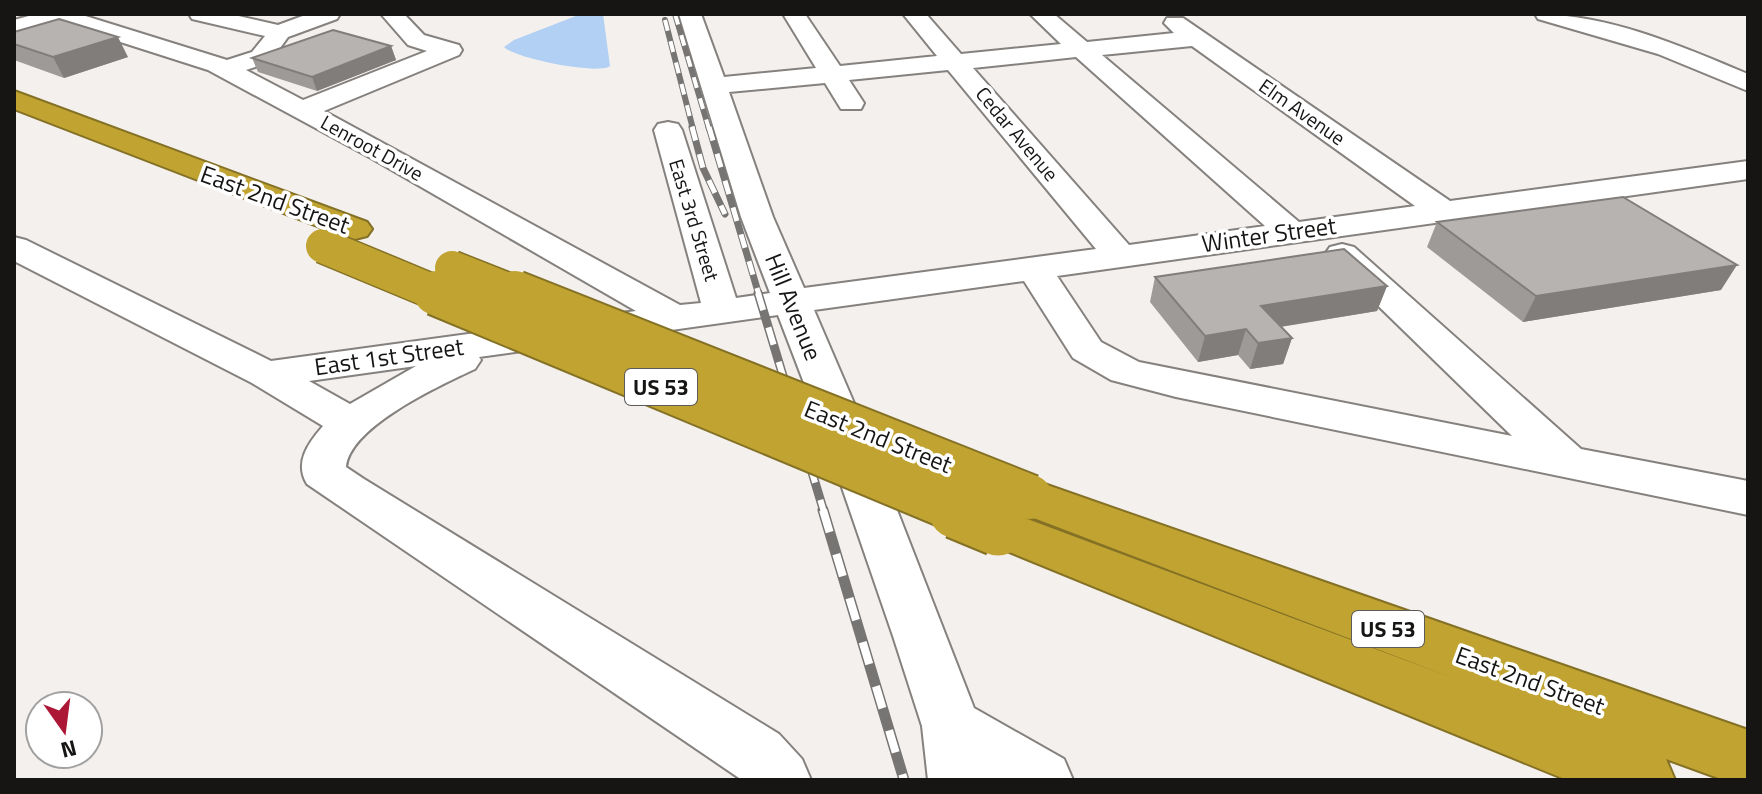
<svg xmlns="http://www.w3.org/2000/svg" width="1762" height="794" font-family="'Titillium Web',sans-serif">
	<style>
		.water { fill: #b1d0f3 }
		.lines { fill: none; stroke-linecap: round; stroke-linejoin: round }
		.minor-casing { stroke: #84817e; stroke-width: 4 }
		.highway-casing { stroke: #847126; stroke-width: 4 }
		.minor { fill: #fff; fill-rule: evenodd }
		.highway { fill: #c0a330; fill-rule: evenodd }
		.rail-far3-casing { stroke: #777573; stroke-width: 6 }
		.rail-far2-casing { stroke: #777573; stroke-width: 7 }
		.rail-far1-casing { stroke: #777573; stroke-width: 9 }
		.rail-casing { stroke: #777573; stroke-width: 11 }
		.rail-far3 { stroke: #fff; stroke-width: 4; stroke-dasharray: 11; stroke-linecap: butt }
		.rail-far2 { stroke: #fff; stroke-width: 5; stroke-dasharray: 14; stroke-linecap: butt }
		.rail-far1 { stroke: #fff; stroke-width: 6; stroke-dasharray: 18; stroke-linecap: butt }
		.rail { stroke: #fff; stroke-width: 8; stroke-dasharray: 23; stroke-linecap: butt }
		.highway-bridge-far2-casing { stroke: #847126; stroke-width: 37; stroke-linecap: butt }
		.highway-bridge-far1-casing { stroke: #847126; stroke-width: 48; stroke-linecap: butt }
		.highway-bridge-casing { stroke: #847126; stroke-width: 61; stroke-linecap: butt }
		.highway-bridge-far2 { stroke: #c0a330; stroke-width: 34 }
		.highway-bridge-far1 { stroke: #c0a330; stroke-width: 44 }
		.highway-bridge { stroke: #c0a330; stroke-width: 57 }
		.wall { fill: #9d9a97 }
		.shaded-wall { fill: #807d7b }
		.building { fill: #b7b3b0; stroke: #807d7b; stroke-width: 2 }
		.labels { text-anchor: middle; stroke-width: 7; stroke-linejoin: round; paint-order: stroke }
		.far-street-label { font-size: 20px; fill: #161514; stroke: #fff }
		.shield { fill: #fff; stroke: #5c5b5a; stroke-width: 2 }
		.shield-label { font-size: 22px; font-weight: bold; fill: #161514 }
		.street-label { font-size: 24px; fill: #161514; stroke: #fff }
	</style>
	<rect width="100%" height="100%" fill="#f4f0ed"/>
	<path class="water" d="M581,14H603L610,66C598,75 516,59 504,47L514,40Z"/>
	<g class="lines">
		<g class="minor-casing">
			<path id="minor" d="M36,14H79L227,60L252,52L265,36L192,19L189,14H230L278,25L308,14H340L337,19L288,37L270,62L246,70L303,100L427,51L408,45L381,14H404L424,35L459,45L462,50L459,55L324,111L680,305L701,303L654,130L658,124L668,122L678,124L682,130L736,298L770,293L741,217L679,14H701L724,77L816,68L783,14H805L840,66L937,56L903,14H926L961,54L1061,44L1030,14H1054L1087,42L1174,33L1164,23L1167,18H1183L1450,201L1748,161V179L1057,276L1101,342L1139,362L1512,436L1325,254L1330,247L1342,244L1354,247L1581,449L1748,481V515L1176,397L1111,380L1073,358L1024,281L814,310L869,438L974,708L1064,759L1073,780H928L922,726L893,636L825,438L778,315L479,357L481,360L475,369C441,385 350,426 346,467L364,479L779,734L802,759L811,780H742L307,484C294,463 308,443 323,426L252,383L14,261V237L26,240L271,361L636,311L371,158L208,70L58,22L14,34V20ZM1192,46L1415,206L1299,222L1102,55ZM1076,57L1265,226L1129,245L973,68ZM948,70L1096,249L804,288L773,217L729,92L825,83L841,109H861L864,103L849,80ZM416,366L350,404L309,381Z
				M1535,14C1608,14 1681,46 1748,74V91L1658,54L1538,19Z"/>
		</g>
		<g class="highway-casing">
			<path id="highway" d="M14,91L367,222L372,229L367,236L355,239L343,236L14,109Z
				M1030,479L1748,730V780H1724L1666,759L1675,780H1567L980,540L972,527L980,514L998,508L1453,678L1013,510L1005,497L1013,484Z"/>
		</g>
		<use href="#minor" class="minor"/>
		<use href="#highway" class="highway"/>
		<g class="rail-far3-casing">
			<path id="rail-far3" d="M675,14L709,129
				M665,20L693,129"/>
		</g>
		<g class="rail-far2-casing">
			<path id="rail-far2" d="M692,127L703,168L725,214
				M709,127L759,295"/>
		</g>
		<g class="rail-far1-casing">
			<path id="rail-far1" d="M758,293L824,512"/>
		</g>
		<g class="rail-casing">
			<path id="rail" d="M823,510L904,780"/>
		</g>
		<use href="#rail-far3" class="rail-far3"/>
		<use href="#rail-far2" class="rail-far2"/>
		<use href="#rail-far1" class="rail-far1"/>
		<use href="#rail" class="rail"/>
		<g class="highway-bridge-far2-casing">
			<path id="highway-bridge-far2" d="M323,246L441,295
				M452,268L520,295"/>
		</g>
		<g class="highway-bridge-far1-casing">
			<path id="highway-bridge-far1" d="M436,293L962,512
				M515,293L1030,497"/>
		</g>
		<g class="highway-bridge-casing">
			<path id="highway-bridge" d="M957,510L998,527"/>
		</g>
		<use href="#highway-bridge-far2" class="highway-bridge-far2"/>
		<use href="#highway-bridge-far1" class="highway-bridge-far1"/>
		<use href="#highway-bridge" class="highway-bridge"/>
	</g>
	<path class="wall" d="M14,32L128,57L64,78L14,60Z
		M391,46L396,60L317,91L258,72L252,58Z
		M1437,222L1721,290L1523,322L1427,247Z
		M1155,277L1387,286L1377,311L1281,327L1292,338L1283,364L1250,369L1238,355L1198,362L1150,302Z"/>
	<path class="shaded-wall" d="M118,37L128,57L64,78L53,57Z
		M391,46L396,60L317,91L312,77Z
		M1737,265L1721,290L1523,322L1536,296Z
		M1387,286L1377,311L1253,331L1261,306Z
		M1246,329L1238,355L1198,362L1205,336Z
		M1292,338L1283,364L1250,369L1258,343Z"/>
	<path class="building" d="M59,19L118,37L53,57L14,44V32Z
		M333,30L391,46L312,77L252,58Z
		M1623,197L1737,265L1536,296L1437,222Z
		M1344,249L1387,286L1261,306L1292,338L1258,343L1246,329L1205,336L1155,277Z"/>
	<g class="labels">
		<g class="far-street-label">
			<text transform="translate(1302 112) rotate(35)" y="7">Elm Avenue</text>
			<text transform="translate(1017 134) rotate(50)" y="7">Cedar Avenue</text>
			<text transform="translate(372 148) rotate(29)" y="7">Lenroot Drive</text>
			<text transform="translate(694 220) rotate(73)" y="7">East 3rd Street</text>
		</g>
		<g class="shield">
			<rect x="625" y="369" width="72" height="36" rx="6"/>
			<rect x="1352" y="611" width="72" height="36" rx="6"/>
		</g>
		<g class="shield-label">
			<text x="661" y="395">US 53</text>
			<text x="1388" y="637">US 53</text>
		</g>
		<g class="street-label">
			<text transform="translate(275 200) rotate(20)" y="8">East 2nd Street</text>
			<text transform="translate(1269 235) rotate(-8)" y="8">Winter Street</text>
			<text transform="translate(793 307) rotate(68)" y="8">Hill Avenue</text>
			<text transform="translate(389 357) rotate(-8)" y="8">East 1st Street</text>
			<text transform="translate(878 437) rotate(22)" y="8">East 2nd Street</text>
			<text transform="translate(1530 681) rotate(20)" y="8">East 2nd Street</text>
		</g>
	</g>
	<rect width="1762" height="794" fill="none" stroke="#161514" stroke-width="32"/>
	<g transform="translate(64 730) rotate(166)"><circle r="38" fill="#ffffff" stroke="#a2a1a1" stroke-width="2"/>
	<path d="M0-6L14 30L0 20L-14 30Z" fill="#ac1736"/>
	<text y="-12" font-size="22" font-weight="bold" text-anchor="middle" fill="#161514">N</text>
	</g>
</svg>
